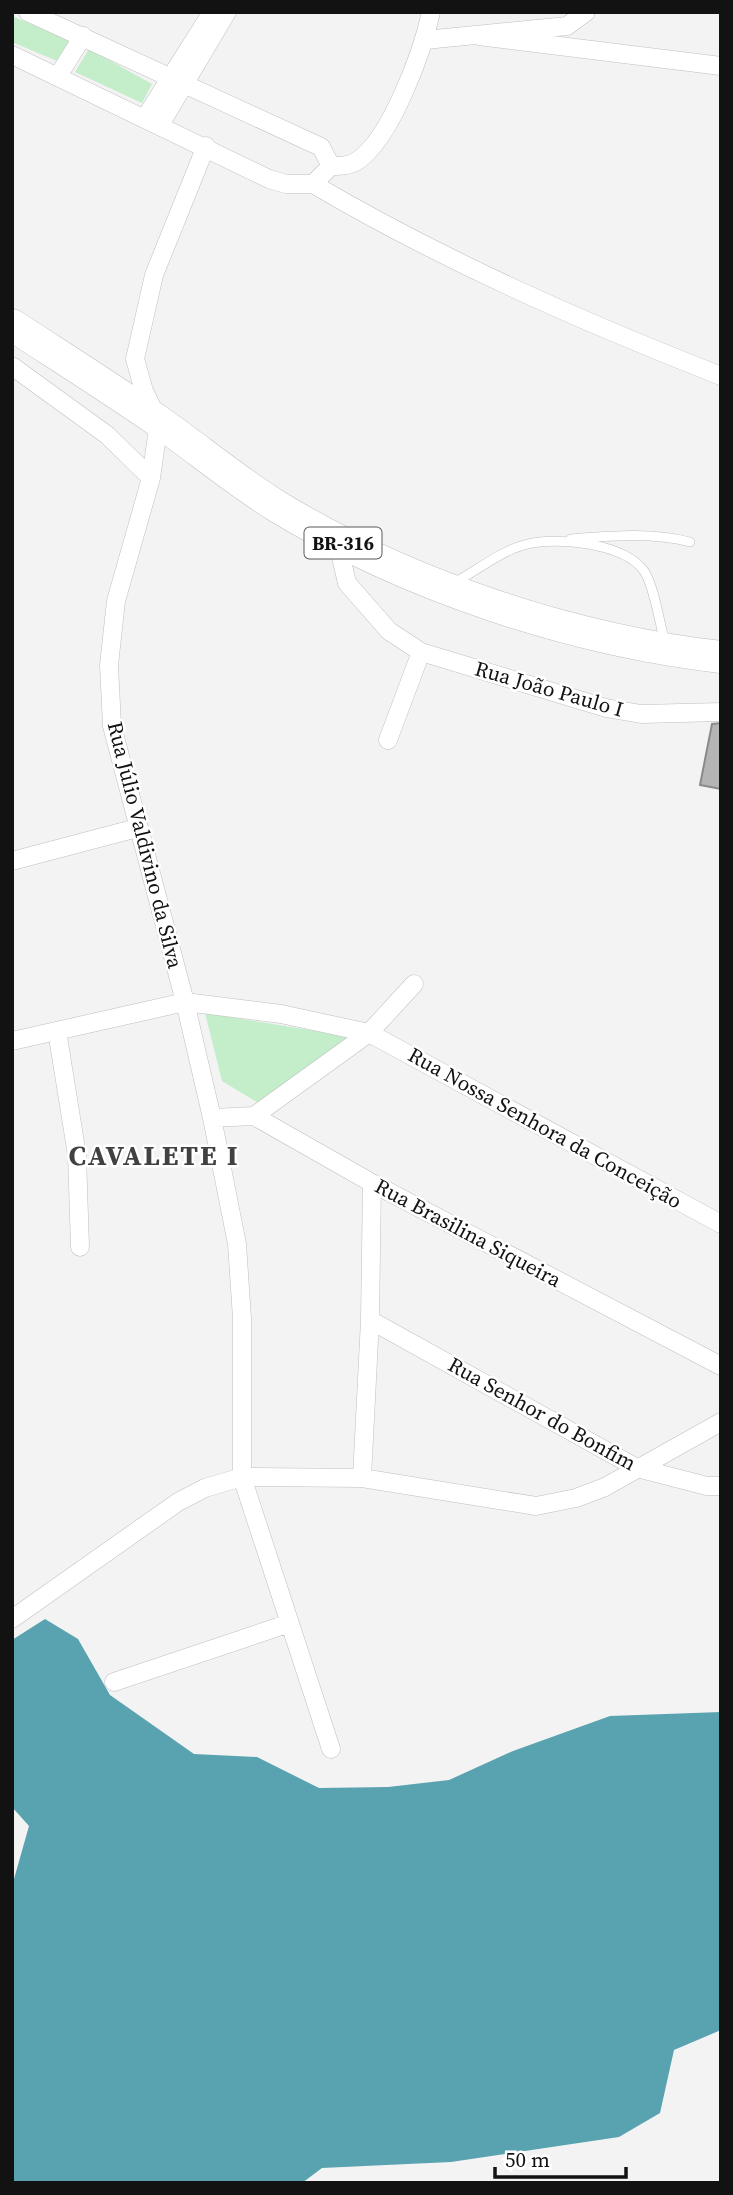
<svg xmlns="http://www.w3.org/2000/svg" width="733" height="2195" font-family="'Source Serif 4',serif">
	<style>
		.green { fill: #c3eec9 }
		.water { fill: #59a3b1 }
		.building { fill: #b4b4b5; stroke: #898a8b; stroke-width: 2 }
		.lines { fill: none; stroke-linecap: round; stroke-linejoin: round }
		.lane-casing { stroke: #bfbfc1; stroke-width: 10 }
		.street-casing { stroke: #bfbfc1; stroke-width: 19 }
		.highway-casing { stroke: #bfbfc1; stroke-width: 33 }
		.lane { stroke: #fff; stroke-width: 9 }
		.street { stroke: #fff; stroke-width: 18 }
		.highway { stroke: #fff; stroke-width: 32 }
		.labels { text-anchor: middle; stroke-width: 5; stroke-linejoin: round; paint-order: stroke }
		.shield { fill: #fff; stroke: #59595a; stroke-width: 2 }
		.shield-label { font-size: 19px; font-weight: bold; fill: #121213 }
		.street-label { font-size: 21px; fill: #121213; stroke: #fff }
		.district-label { font-size: 28px; font-weight: bold; letter-spacing: 2px; fill: #414143; stroke: #fff }
	</style>
	<rect width="100%" height="100%" fill="#f3f3f4"/>
	<path class="green" d="M12,16L70,41L57,61L12,42Z
		M89,49L152,84L142,103L75,72Z
		M205,1013L353,1037L260,1104L222,1081Z"/>
	<path class="water" d="M45,1619L78,1639L110,1695L194,1754L257,1757L319,1788L388,1787L449,1780L513,1751L610,1716L721,1712V2030L674,2050L660,2113L619,2137L451,2162L322,2168L302,2183H12V1886L29,1826L12,1807V1640Z"/>
	<path class="building" d="M721,723V789L700,785L712,724Z"/>
	<g class="lines">
		<g class="lane-casing">
			<path id="lane" d="M571,539C611,536 650,532 690,542
				M454,583C476,571 501,551 524,545C556,536 624,543 644,571C654,585 660,625 665,643"/>
		</g>
		<g class="street-casing">
			<path id="street" d="M479,36L721,66
				M425,40L567,26L586,12
				M12,55L269,179L286,184H313L331,166L321,147L310,142L28,12
				M58,76L83,36
				M145,118L212,12
				M160,125L227,12
				M206,146L154,275L135,359L144,391L159,422L151,478L116,601L109,665L112,726L185,1002L212,1118L237,1244L242,1318V1477L331,1749
				M331,166C341,166 349,166 357,161C391,139 423,50 431,12
				M313,184C444,261 581,321 721,376
				M12,366L107,435L151,478
				M337,540L347,583L389,631L421,652L388,740
				M421,652L606,708L641,714L721,712
				M12,861L137,828
				M57,1031L77,1155L80,1247
				M12,1041L185,1002L281,1014L369,1033L721,1224
				M254,1116L369,1033L414,984
				M212,1118L254,1116L372,1183L721,1366
				M370,1320L637,1468L707,1486H721
				M362,1478L370,1320L372,1183
				M12,1619L178,1502L205,1488L242,1477L362,1478L536,1506L576,1498L605,1487L721,1422
				M114,1682L290,1623"/>
		</g>
		<g class="highway-casing">
			<path id="highway" d="M12,325C61,357 110,388 158,421C198,449 236,481 278,507C407,585 571,640 721,657"/>
		</g>
		<use href="#lane" class="lane"/>
		<use href="#street" class="street"/>
		<use href="#highway" class="highway"/>
	</g>
	<g class="labels">
		<rect class="shield" x="304.5" y="527.5" width="77" height="31" rx="5"/>
		<g class="shield-label">
			<text x="343" y="550">BR-316</text>
		</g>
		<g class="street-label">
			<text transform="translate(549 689) rotate(16)" y="7">Rua João Paulo I</text>
			<text transform="translate(145 845) rotate(76)" y="7">Rua Júlio Valdivino da Silva</text>
			<text transform="translate(545 1128) rotate(29)" y="7">Rua Nossa Senhora da Conceição</text>
			<text transform="translate(468 1233) rotate(28)" y="7">Rua Brasilina Siqueira</text>
			<text transform="translate(542 1414) rotate(29)" y="7">Rua Senhor do Bonfim</text>
		</g>
		<g class="district-label">
			<text x="154" y="1165">CAVALETE I</text>
		</g>
	</g>
	<rect width="733" height="2195" fill="none" stroke="#121213" stroke-width="28"/>
	<path d="M495 2167v10h131v-10" fill="none" stroke="#121213" stroke-width="3.5"/>
	<text x="505" y="2167" font-size="21" fill="#121213" stroke="#ffffff" stroke-width="5" paint-order="stroke">50 m</text>
</svg>
